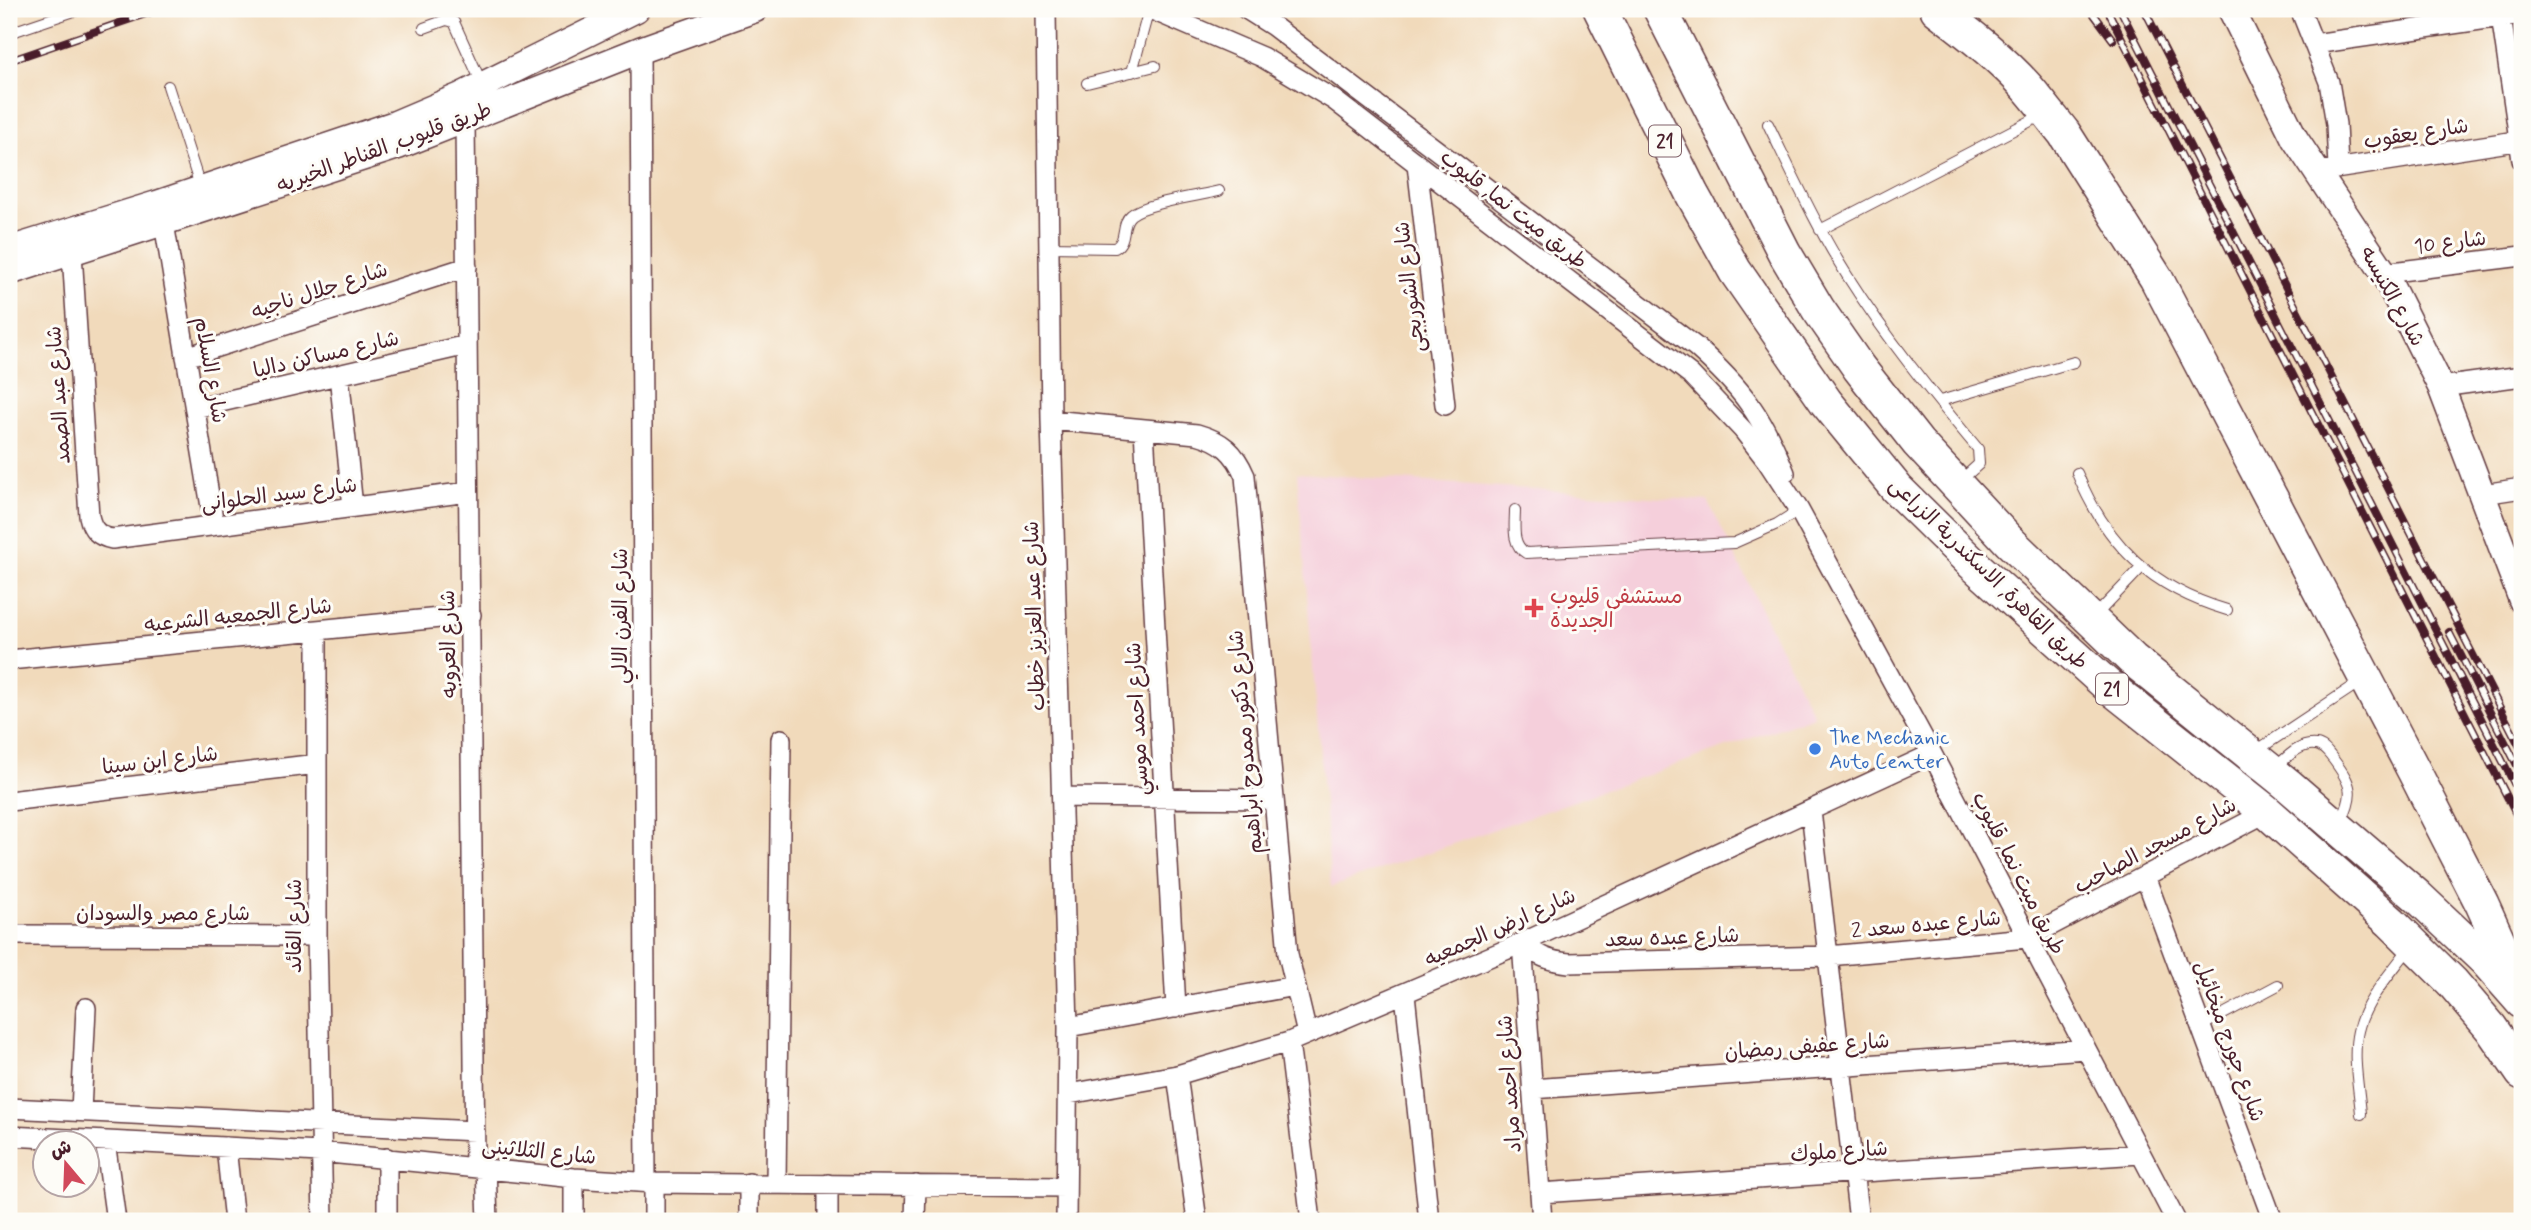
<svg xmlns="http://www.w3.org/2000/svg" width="2531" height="1230" font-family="Mynerve,'Playpen Sans Arabic',sans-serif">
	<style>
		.built { fill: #f5cfdb }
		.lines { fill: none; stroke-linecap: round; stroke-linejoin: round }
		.lane-casing { stroke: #633b41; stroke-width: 12 }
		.street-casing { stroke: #633b41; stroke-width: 22 }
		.secondary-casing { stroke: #633b41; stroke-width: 29 }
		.highway-casing { stroke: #633b41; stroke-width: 36 }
		.lane { stroke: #fff; stroke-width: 10 }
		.street { stroke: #fff; stroke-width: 19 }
		.secondary { stroke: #fff; stroke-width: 26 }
		.highway { stroke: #fff; stroke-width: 33 }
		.rail-casing { stroke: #4a1f2b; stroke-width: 8 }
		.rail { stroke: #fdfcf7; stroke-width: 5; stroke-dasharray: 16; stroke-linecap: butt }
		.health-dot { fill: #e0444e; stroke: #fdfcf7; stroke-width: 2.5 }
		.shop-dot { fill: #3f7fe0; stroke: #fdfcf7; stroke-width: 2.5 }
		.labels { text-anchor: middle; stroke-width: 6; stroke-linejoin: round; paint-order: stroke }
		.shield { fill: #fdfcf7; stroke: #806168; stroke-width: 2 }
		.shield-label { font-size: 19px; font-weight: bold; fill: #4a1f2b }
		.street-label { font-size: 21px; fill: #4a1f2b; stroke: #fdfcf7 }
		.health-label { font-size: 21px; fill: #be3a42; stroke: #fdfcf7; text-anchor: start }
		.shop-label { font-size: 21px; fill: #366cbe; stroke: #fdfcf7; text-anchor: start }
	</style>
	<rect width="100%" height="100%" fill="#fdfcf7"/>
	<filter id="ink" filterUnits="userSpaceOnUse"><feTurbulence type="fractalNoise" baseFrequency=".0143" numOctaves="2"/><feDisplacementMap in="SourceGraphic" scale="14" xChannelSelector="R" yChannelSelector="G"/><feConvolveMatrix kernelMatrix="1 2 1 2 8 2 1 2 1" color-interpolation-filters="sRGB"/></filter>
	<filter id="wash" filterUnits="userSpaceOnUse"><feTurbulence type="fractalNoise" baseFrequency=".00686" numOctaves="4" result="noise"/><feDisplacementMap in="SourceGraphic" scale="28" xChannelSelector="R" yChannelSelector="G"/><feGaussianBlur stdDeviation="1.57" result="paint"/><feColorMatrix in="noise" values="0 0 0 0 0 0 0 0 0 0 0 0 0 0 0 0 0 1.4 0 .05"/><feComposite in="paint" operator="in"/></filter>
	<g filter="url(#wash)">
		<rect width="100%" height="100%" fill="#f1dabb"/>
		<path class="built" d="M1297,473L1708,501L1814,716L1331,887Z"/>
	</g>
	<g filter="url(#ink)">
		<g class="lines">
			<g class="lane-casing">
				<path id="lane" d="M424,28L446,20L454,22L482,84
					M9,33L80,9
					M1132,72L1149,9
					M1087,83L1155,66
					M168,86L201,189
					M1768,124C1793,175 1817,228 1848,277C1886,337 1932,394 1978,449L1979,464L1959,482
					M1820,230L2044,114
					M1049,247L1115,248C1128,240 1120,224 1131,215C1145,203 1199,196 1219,191
					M1940,401L2074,362
					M2077,473C2107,546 2152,588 2227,610
					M1515,510C1515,525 1511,545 1526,553L1734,543L1777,524L1799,510
					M2095,616L2142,567
					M2256,751L2360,682
					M2274,769C2285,759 2300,742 2316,745C2324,746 2328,753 2333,759C2354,787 2354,793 2340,824
					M2201,1026L2278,985
					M2361,1114C2359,1088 2352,1057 2358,1031C2365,1000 2392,972 2410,947"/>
			</g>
			<g class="street-casing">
				<path id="street" d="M1046,9L1051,420L1068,1027L1066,1221
					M1150,9L1262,57L1334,100L1690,374L1743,430L1767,461L1799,510L1932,754L2176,1221
					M1246,9L1273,26L1696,347C1742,388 1762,415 1785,473
					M2300,9L2329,82L2336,124L2338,168
					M2500,9L2522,160
					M2314,44L2522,14
					M640,50L646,1182
					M465,120L475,1167
					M1417,164L1445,405
					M2316,172L2522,140
					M164,223L214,525
					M72,253L89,516C92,530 98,536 112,539L468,492
					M2384,273L2522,256
					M186,357L467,267
					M339,375L353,507
					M2441,387L2522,376
					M195,408L467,345
					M1051,420L1197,434C1222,441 1235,452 1245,476L1288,954L1307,1034
					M1144,429L1176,1008
					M2483,494L2522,488
					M317,630V936L323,1221
					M9,660L471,615
					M1062,797L1273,799
					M9,801L317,764
					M1811,811L1859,1221
					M2145,876L2273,1221
					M9,935L317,936
					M1522,943C1537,956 1549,961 1569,963L1828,956L2027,938L2267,812
					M1522,943L1542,1221
					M1405,994L1429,1221
					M1068,1027L1295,986
					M1289,1042L1311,1221
					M1177,1075L1197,1221
					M1532,1089L2086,1049
					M1069,1094L1177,1075L1289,1042L1522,943L1932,754
					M9,1108L475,1131
					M81,1111L86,1008
					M9,1136L320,1152L574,1178L654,1183L1066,1187
					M105,1141L116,1221
					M226,1147L234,1221
					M486,1168L488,1221
					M574,1178V1221
					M776,1184L781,739
					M1540,1193L2140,1154
					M387,1221V1158
					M654,1221V1183
					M749,1221V1183
					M828,1221V1184
					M915,1221L916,1185"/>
			</g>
			<g class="secondary-casing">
				<path id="secondary" d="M2231,9L2295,139L2384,273L2441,387L2522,600
					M9,250L157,204L395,124L461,96L636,9
					M9,272L398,146L640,50L755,9"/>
			</g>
			<g class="highway-casing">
				<path id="highway" d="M1600,9L1692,194L1735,271L1826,402L1897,489L1973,564L2107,685L2267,812L2391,922L2452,982L2491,1028L2522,1073
					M1660,9L1784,252L1818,309L1859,368L1918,443L2009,541L2132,659L2287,784L2417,896L2486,961L2522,1002
					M1937,9C1968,33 2001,58 2027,87C2040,102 2052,118 2064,133L2156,278L2414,771L2482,904L2516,980"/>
			</g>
			<use href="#lane" class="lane"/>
			<use href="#street" class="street"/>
			<use href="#secondary" class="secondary"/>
			<use href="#highway" class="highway"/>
			<g class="rail-casing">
				<path id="rail" d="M2090,9L2113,40
					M2107,9L2522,826
					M2120,9L2522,799
					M2144,9L2522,751
					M9,61L160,9
					M2449,632L2522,775"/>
			</g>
			<use href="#rail" class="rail"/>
		</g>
	</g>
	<path class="health-dot" d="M1530.5 597.5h7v7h7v7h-7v7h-7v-7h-7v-7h7z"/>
	<circle class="shop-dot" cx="1815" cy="749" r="7"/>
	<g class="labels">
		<g class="shield">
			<rect x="1649" y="125.5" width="32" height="31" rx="5"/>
			<rect x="2096" y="673.5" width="32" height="31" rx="5"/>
		</g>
		<g class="shield-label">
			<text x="1665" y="148">21</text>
			<text x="2112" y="696">21</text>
		</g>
		<g class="street-label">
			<text transform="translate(2416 133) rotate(-9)" y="7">شارع يعقوب</text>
			<text transform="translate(384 147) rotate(-20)" y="7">طريق قليوب, القناطر الخيريه</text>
			<text transform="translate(1514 209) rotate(38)" y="7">طريق ميت نما, قليوب</text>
			<text transform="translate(2450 242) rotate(-7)" y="7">شارع 10</text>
			<text transform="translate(1409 287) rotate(-97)" y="7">شارع الشوربجى</text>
			<text transform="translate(319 290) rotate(-18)" y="7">شارع جلال ناجيه</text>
			<text transform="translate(2393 296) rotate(61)" y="7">شارع الكنيسه</text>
			<text transform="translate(326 354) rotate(-13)" y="7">شارع مساكن داليا</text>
			<text transform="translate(211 370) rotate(80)" y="7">شارع السلام</text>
			<text transform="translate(58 395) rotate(-94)" y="7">شارع عبد الصمد</text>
			<text transform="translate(279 494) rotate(-7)" y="7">شارع سيد الحلوانى</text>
			<text transform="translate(1989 573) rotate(44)" y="7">طريق القاهرة, الاسكندرية الزراعى</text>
			<text transform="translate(238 615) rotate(-6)" y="7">شارع الجمعيه الشرعيه</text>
			<text transform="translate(620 616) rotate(-90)" y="7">شارع الفرن الالي</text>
			<text transform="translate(1034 616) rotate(-92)" y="7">شارع عبد العزيز خطاب</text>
			<text transform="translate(448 644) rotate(-91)" y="7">شارع العروبه</text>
			<text transform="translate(1137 719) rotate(-93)" y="7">شارع احمد موسي</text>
			<text transform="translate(1245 742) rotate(-95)" y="7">شارع دكتور ممدوح ابراهيم</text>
			<text transform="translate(160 760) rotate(-7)" y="7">شارع ابن سينا</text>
			<text transform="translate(2155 845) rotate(-28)" y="7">شارع مسجد الصاحب</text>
			<text transform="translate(2019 873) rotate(63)" y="7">طريق ميت نما, قليوب</text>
			<text x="163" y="920">شارع مصر والسودان</text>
			<text transform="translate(1926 924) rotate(-5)" y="7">شارع عبده سعد 2</text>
			<text transform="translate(294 926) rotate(-90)" y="7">شارع القائد</text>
			<text transform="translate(1500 927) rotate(-24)" y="7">شارع ارض الجمعيه</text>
			<text transform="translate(1672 937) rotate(-2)" y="7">شارع عبده سعد</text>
			<text transform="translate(2230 1041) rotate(70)" y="7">شارع جورج ميخائيل</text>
			<text transform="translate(1807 1046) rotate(-4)" y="7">شارع عفيفى رمضان</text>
			<text transform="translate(1509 1084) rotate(-94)" y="7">شارع احمد مراد</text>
			<text transform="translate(539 1151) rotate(6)" y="7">شارع الثلاثينى</text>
			<text transform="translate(1839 1151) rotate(-4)" y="7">شارع ملوك</text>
		</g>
		<g class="health-label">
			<text x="1550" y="603">مستشفى قليوب<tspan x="1550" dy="24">الجديدة</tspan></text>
		</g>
		<g class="shop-label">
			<text x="1829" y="744">The Mechanic<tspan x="1829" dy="24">Auto Center</tspan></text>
		</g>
	</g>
	<rect width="2531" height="1230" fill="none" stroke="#fdfcf7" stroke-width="35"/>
	<g transform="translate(66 1164) rotate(341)"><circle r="33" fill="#fdfcf7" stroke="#b5a4a5" stroke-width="2"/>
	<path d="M0-5L12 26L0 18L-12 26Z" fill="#d1495b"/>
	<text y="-10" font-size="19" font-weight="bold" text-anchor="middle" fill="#4a1f2b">ش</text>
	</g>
</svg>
